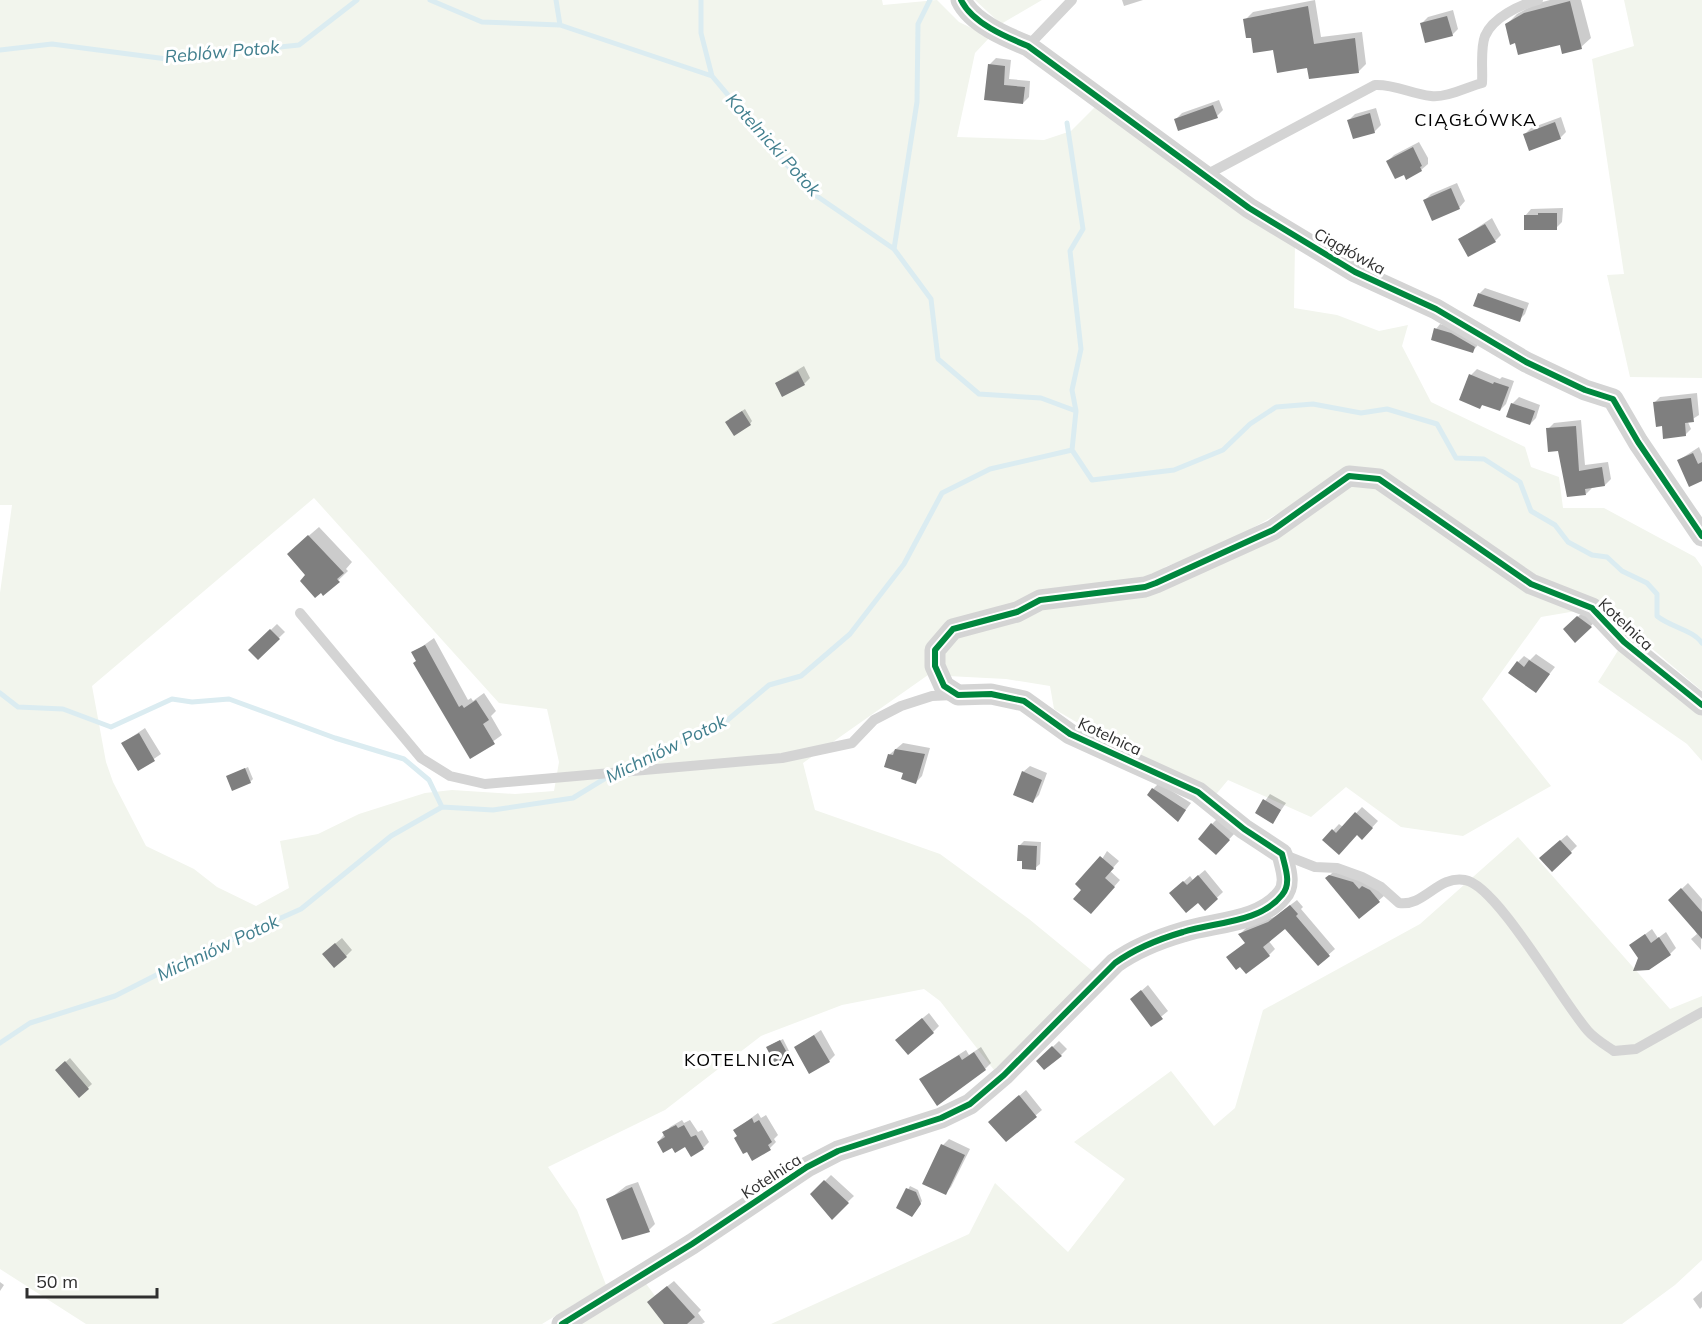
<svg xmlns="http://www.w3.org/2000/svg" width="1702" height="1324" font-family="Mulish,sans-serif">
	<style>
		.green { fill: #f2f5ed; fill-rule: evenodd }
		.shadow { fill: #0003 }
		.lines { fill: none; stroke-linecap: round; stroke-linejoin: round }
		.stream { stroke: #dbecf1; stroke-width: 5 }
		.building { fill: #7f7f7f }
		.service { stroke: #d4d4d4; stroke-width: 10 }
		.minor { stroke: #d4d4d4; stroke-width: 21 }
		.cycleway-casing { stroke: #fff; stroke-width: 10 }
		.cycleway { stroke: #00873e; stroke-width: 6 }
		.labels { text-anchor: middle; stroke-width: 6; stroke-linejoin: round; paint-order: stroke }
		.street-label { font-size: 16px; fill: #2f2f2f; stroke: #fff }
		.water-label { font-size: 18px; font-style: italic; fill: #417f8e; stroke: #fff }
		.neighbourhood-label { font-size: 18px; letter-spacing: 1.5px; fill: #000; stroke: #fff }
	</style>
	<rect width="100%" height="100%" fill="#fff"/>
	<path class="green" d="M0,0H882L883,5L937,0L959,22L990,37L975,53L957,137L1044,140L1071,131L1096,106L1295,243L1294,308L1337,315L1379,331L1408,325L1402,346L1431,402L1525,447L1531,467L1559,477L1563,508H1604L1695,557L1702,567V691L1597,602L1538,579L1364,467L1343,470L1293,505L1226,543L1165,567L1157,582L1347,485L1382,487L1582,610L1541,617L1482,699L1551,786L1463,836L1401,827L1346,787L1311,817L1228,780L1213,798L1126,751L1054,709L1050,686L1006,679L928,675L803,763L815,810L940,854L1029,919L1096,974L994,1070L940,1001L924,989L842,1005L761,1036L665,1110L548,1167L577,1210L606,1285L542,1324H86L0,1269V593L12,505H0ZM314,498L499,703L547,709L559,762L554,791L515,794L452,790L425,793L359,814L318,834L280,841L289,888L256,906L217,887L194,869L146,846L113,782L106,762L92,686Z
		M975,0H1042L1001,24Z
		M1624,0H1702V378L1630,377L1607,275L1624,274L1592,59L1634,46Z
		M1619,649L1702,709V761L1687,744L1598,682Z
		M1518,837L1670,1009L1702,996V1260L1675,1285L1622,1324H771L969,1234L995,1183L1068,1252L1125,1179L1074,1142L1171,1071L1214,1126L1235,1108L1263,1010L1420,924Z
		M644,1281L676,1324H581Z"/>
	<path class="shadow" d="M1122,0H1143L1124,6Z
		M1315,0L1321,37L1362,32L1366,64L1359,71L1309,66L1252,36L1245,20L1253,12Z
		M1550,0H1581L1591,38L1581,47L1561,43L1516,41L1507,24L1517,14L1535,4Z
		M1453,10L1458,29L1452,35L1422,23L1428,17Z
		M996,58L1011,60L1009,79L1030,81L1029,97L1023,103L986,99L989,65Z
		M1219,100L1223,110L1217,116L1176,119L1182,113Z
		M1376,108L1381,125L1374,132L1349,120L1355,114Z
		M1561,117L1566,132L1560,138L1525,134L1531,128Z
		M1419,142L1428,158V164L1421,170L1388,161L1394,155Z
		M1457,183L1465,201L1459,208L1425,200L1431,194Z
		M1563,208L1562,222L1556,228L1525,216L1531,209Z
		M1492,218L1501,235L1495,241L1460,239Z
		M1485,288L1529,303L1525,314L1519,320L1479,294Z
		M1440,324L1456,329L1479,342L1477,346L1473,351L1436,329Z
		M804,366L810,378L804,384L776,383Z
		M1477,369L1500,379L1502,377L1514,381L1506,404L1500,410L1484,403L1480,407L1471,375Z
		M1697,393L1699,415L1688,422L1691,429L1685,435L1663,425L1654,403L1660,397Z
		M1519,397L1540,405L1536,418L1530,424L1512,404Z
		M745,409L752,421L750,424L729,419Z
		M1581,420L1585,465L1608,462L1611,479L1605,485L1592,488L1586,494L1548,429L1554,423Z
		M1699,447L1702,454V478L1679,460Z
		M319,527L352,562L346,569L348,571L324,594L307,575L298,545Z
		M1584,611L1597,620L1575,641L1565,629Z
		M277,624L285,632L258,658L250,650Z
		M434,638L468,700L471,698L473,701L484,693L496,711L491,716L502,735L471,757L415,664L418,661L413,653Z
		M1536,654L1555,667L1536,691L1518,662L1524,656L1530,660Z
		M145,728L161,754L139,769L123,743Z
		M903,743L930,748L922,776L916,782L904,772L886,766L890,754Z
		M1030,766L1047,773L1039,795L1033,801L1023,772Z
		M248,767L253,779L250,782L227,777Z
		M1159,783L1191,803L1178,820L1153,789Z
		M1270,794L1286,803L1273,822L1257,812Z
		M1362,807L1378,821L1368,832L1324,840L1339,824L1343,827Z
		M1218,818L1235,833L1222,847L1212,824Z
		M1567,835L1577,846L1552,870L1547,852Z
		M1024,841L1041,842L1040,864L1035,868L1023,859L1019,846Z
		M1107,851L1119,861L1110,871L1120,880L1097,906L1083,890Z
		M1205,870L1223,892L1205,909L1198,901L1171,893L1190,876L1193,880Z
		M1333,872L1359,876L1385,895L1360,917L1327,878Z
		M1688,883L1702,899L1701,950L1691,939L1697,934L1692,925L1670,900Z
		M1297,900L1303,907L1301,909L1335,949L1318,964L1285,927L1268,940L1275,949L1269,955L1240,934L1246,928L1276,916Z
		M1652,929L1658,938L1666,932L1676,948L1670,954L1640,957L1631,945Z
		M342,938L352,950L346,956L330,948Z
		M1148,985L1168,1011L1151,1025L1132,999Z
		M929,1013L939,1026L933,1032L903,1034Z
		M821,1030L835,1055L829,1061L796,1047Z
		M783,1039L791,1055L789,1057L771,1045Z
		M1059,1041L1067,1049L1061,1055L1038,1061Z
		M981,1047L991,1063L985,1069L921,1079L966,1050L969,1055Z
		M70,1058L92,1084L79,1096L57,1070Z
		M1026,1090L1042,1110L1006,1140L996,1116Z
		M758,1113L761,1118L766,1115L778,1135L774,1139L776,1142L770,1148L738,1135L735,1130Z
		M682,1120L684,1123L690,1120L698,1132L702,1130L709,1142L703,1148L686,1144L672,1146L658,1142L670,1127Z
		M949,1139L970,1149L951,1187L945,1193L943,1145Z
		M831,1175L854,1196L832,1217L812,1194Z
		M638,1182L655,1224L649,1230L608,1200L626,1186Z
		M910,1186L918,1190L922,1201L915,1212L898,1208Z
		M674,1281L701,1310L698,1313L705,1322L702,1324H666L655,1296Z
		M0,1282L4,1285L0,1291Z
		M1702,1291V1307L1700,1309L1693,1299Z"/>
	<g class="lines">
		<path class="stream" d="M430,0L482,22L560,25L712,76L808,190L894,249L931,299L938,359L979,394L1041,398L1076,411L1072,450L1092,480L1174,470L1223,450L1250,424L1276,407L1313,404L1361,413L1387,409L1437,424L1456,458L1484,459L1520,482L1531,511L1555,525L1568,542L1592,555L1607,557L1622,571L1647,583L1657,594V616C1670,627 1693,630 1702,643
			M556,0L560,25
			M701,0V33L712,76
			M0,50L52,44L167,59L299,45L357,0
			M1067,123L1083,229L1070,251L1081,349L1072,390L1076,411
			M894,249L917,102L918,24L930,0
			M0,693L18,707L63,709L111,727L172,699L192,702L229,699L335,738L404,759L429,780L442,807
			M620,770L637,760L724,723L769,685L801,676L850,634L904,564L942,493L990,469L1072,450
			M0,1043L30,1023L115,996L178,964L301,909L391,836L442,807L493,810L573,798L609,776"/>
	</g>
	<path class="building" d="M1570,1L1582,49L1562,54L1560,45L1518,55L1515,43L1510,45L1505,24L1524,13Z
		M1308,6L1314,44L1355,38L1359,73L1309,79L1307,68L1277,73L1273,50L1253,53L1251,38H1246L1243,19Z
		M1447,16L1453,36L1425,43L1420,23Z
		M988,64L1005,66L1004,85L1025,87L1023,104L984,100Z
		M1213,105L1218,118L1178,131L1174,119Z
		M1370,113L1375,133L1353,139L1347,120Z
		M1555,122L1561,139L1529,151L1523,134Z
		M1413,147L1422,166L1420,167L1422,171L1406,180L1404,175L1395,179L1386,161Z
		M1451,188L1460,209L1432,221L1423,200Z
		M1538,213H1557V230H1524V215H1538Z
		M1485,224L1496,242L1468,257L1458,239Z
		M1478,293L1524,309L1520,322L1473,306Z
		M1434,328L1451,333L1475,347L1473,353L1431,340Z
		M798,371L805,385L782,397L775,383Z
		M1469,374L1493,384L1494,382L1509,387L1500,411L1482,405L1480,409L1459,400Z
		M1691,398L1694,422L1685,423L1686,436L1663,439L1662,426L1656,427L1653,402Z
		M1511,403L1535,411L1530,425L1506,417Z
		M742,411L751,425L734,436L725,422Z
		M1576,426L1579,471L1602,467L1605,486L1585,489L1586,495L1567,497L1558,451L1548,452L1546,428Z
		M1693,453L1698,464L1702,462V481L1689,487L1677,460Z
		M308,535L344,573L337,579L340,582L323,596L321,593L315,598L300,581L305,575L287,554Z
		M1577,616L1592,627L1575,643L1563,629Z
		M270,629L280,639L258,660L248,650Z
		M425,645L459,707L462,705L464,708L476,700L489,720L483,724L495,744L470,759L413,663L416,661L411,652Z
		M1529,660L1550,674L1536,693L1508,673L1517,661L1524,667Z
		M139,733L155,761L138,771L121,743Z
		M895,749L925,754L916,784L901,779L903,773L884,767L888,754L893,755Z
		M245,768L251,783L232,791L226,776Z
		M1022,771L1042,780L1033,803L1013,795Z
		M1152,788L1186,810L1178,822L1147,795Z
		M1263,799L1281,810L1273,824L1255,813Z
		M1355,812L1373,828L1362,840L1357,835L1339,855L1322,840L1332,829L1336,833Z
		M1211,823L1230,840L1216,855L1198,839Z
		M1560,840L1572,853L1552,872L1539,858Z
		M1018,845L1037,846L1036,870L1022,869V861H1017Z
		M1100,856L1114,868L1105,878L1115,887L1091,914L1073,899L1081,890L1075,884Z
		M1198,875L1218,899L1205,911L1198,903L1186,913L1169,893L1183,881L1187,885Z
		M1329,875L1353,882L1359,889L1362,886L1370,890L1380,902L1359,919L1325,878Z
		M1681,888L1702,912V939L1668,900Z
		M1290,905L1298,914L1296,916L1330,956L1318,966L1285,929L1263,947L1270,956L1246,974L1240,967L1236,970L1226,957L1245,943L1238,934L1268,922Z
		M1645,934L1651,943L1659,937L1671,955L1649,970L1633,971L1638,958L1629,945Z
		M335,943L347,957L334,968L322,954Z
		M1141,990L1163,1019L1151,1027L1130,999Z
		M922,1018L934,1033L908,1055L895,1040Z
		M814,1035L830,1062L809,1074L794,1047Z
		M780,1040L790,1058L776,1066L766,1047Z
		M1052,1046L1062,1056L1044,1070L1036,1061Z
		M974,1052L986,1070L937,1106L919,1079L959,1055L962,1060Z
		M65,1061L89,1089L79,1098L55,1070Z
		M1019,1095L1037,1117L1006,1142L988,1122Z
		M752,1118L754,1123L759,1120L772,1142L768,1145L771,1150L752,1161L747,1152L743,1154L734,1138L737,1136L733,1130Z
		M676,1125L678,1128L684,1125L691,1137L696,1135L704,1149L691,1157L685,1147L675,1153L672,1148L663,1153L657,1142L665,1137L662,1132Z
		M941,1144L965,1155L946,1195L922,1184Z
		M824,1180L849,1203L832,1220L810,1194Z
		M632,1187L650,1232L622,1240L606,1199Z
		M906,1188L916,1192L921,1204L912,1217L896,1208Z
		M667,1286L695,1317L687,1324H664L647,1302Z"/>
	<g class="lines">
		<path class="service" d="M1028,46L1072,0
			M1206,175L1375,85C1395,84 1411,94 1431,96C1446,98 1467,87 1482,83C1483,70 1480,49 1485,36C1493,17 1520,5 1538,0
			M300,613L421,758L450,776L485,784L782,758L852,743L874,720L901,706L932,696L953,695
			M1282,854L1315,867L1337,868L1362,877L1381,887L1399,903C1424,907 1438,875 1465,880C1497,885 1563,1003 1588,1031C1595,1039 1605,1045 1614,1051L1636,1049L1702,1012"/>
		<path class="minor" d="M961,0C972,23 1006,37 1028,46L1249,208L1355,272L1436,309L1526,362L1585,390L1613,399L1638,442L1702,536
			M562,1324L692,1244L807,1167L838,1151L941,1118L970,1104L1004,1075L1115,963C1136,948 1159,939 1183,932C1214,922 1260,923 1282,895C1292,884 1285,867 1282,854L1244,829L1198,792L1070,734L1024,701L991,694L958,695L944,686L935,666V650L953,629L1017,612L1040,600L1145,587L1156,583L1273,530L1349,476L1379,479L1531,584L1592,608L1624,642L1702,705"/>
		<g class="cycleway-casing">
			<path id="cycleway" d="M961,0C972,23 1006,37 1028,46L1249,208L1355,272L1436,309L1526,362L1585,390L1613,399L1638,442L1702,536
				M562,1324L692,1244L807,1167L838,1151L941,1118L970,1104L1004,1075L1115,963C1136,948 1159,939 1183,932C1214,922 1260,923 1282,895C1292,884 1285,867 1282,854L1244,829L1198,792L1070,734L1024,701L991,694L958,695L944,686L935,666V650L953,629L1017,612L1040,600L1145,587L1156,583L1273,530L1349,476L1379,479L1531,584L1592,608L1624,642L1702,705"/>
		</g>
		<use href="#cycleway" class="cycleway"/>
	</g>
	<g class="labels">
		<g class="street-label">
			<text transform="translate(1350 251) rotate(29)" y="6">Ciągłówka</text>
			<text transform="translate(1626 624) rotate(43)" y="6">Kotelnica</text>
			<text transform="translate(1110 736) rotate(25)" y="6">Kotelnica</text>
			<text transform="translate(771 1176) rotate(-33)" y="6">Kotelnica</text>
		</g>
		<g class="water-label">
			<text transform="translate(222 52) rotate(-5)" y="6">Reblów Potok</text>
			<text transform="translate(773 145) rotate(48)" y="6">Kotelnicki Potok</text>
			<text transform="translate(666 749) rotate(-26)" y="6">Michniów Potok</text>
			<text transform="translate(218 948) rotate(-25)" y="6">Michniów Potok</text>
		</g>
		<g class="neighbourhood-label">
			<text x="1476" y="126">CIĄGŁÓWKA</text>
			<text x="740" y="1066">KOTELNICA</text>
		</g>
	</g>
	<path d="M27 1288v9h130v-9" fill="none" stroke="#2f2f2f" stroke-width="3"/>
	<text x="36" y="1288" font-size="18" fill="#2f2f2f" stroke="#ffffff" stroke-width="4.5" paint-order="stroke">50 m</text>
</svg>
